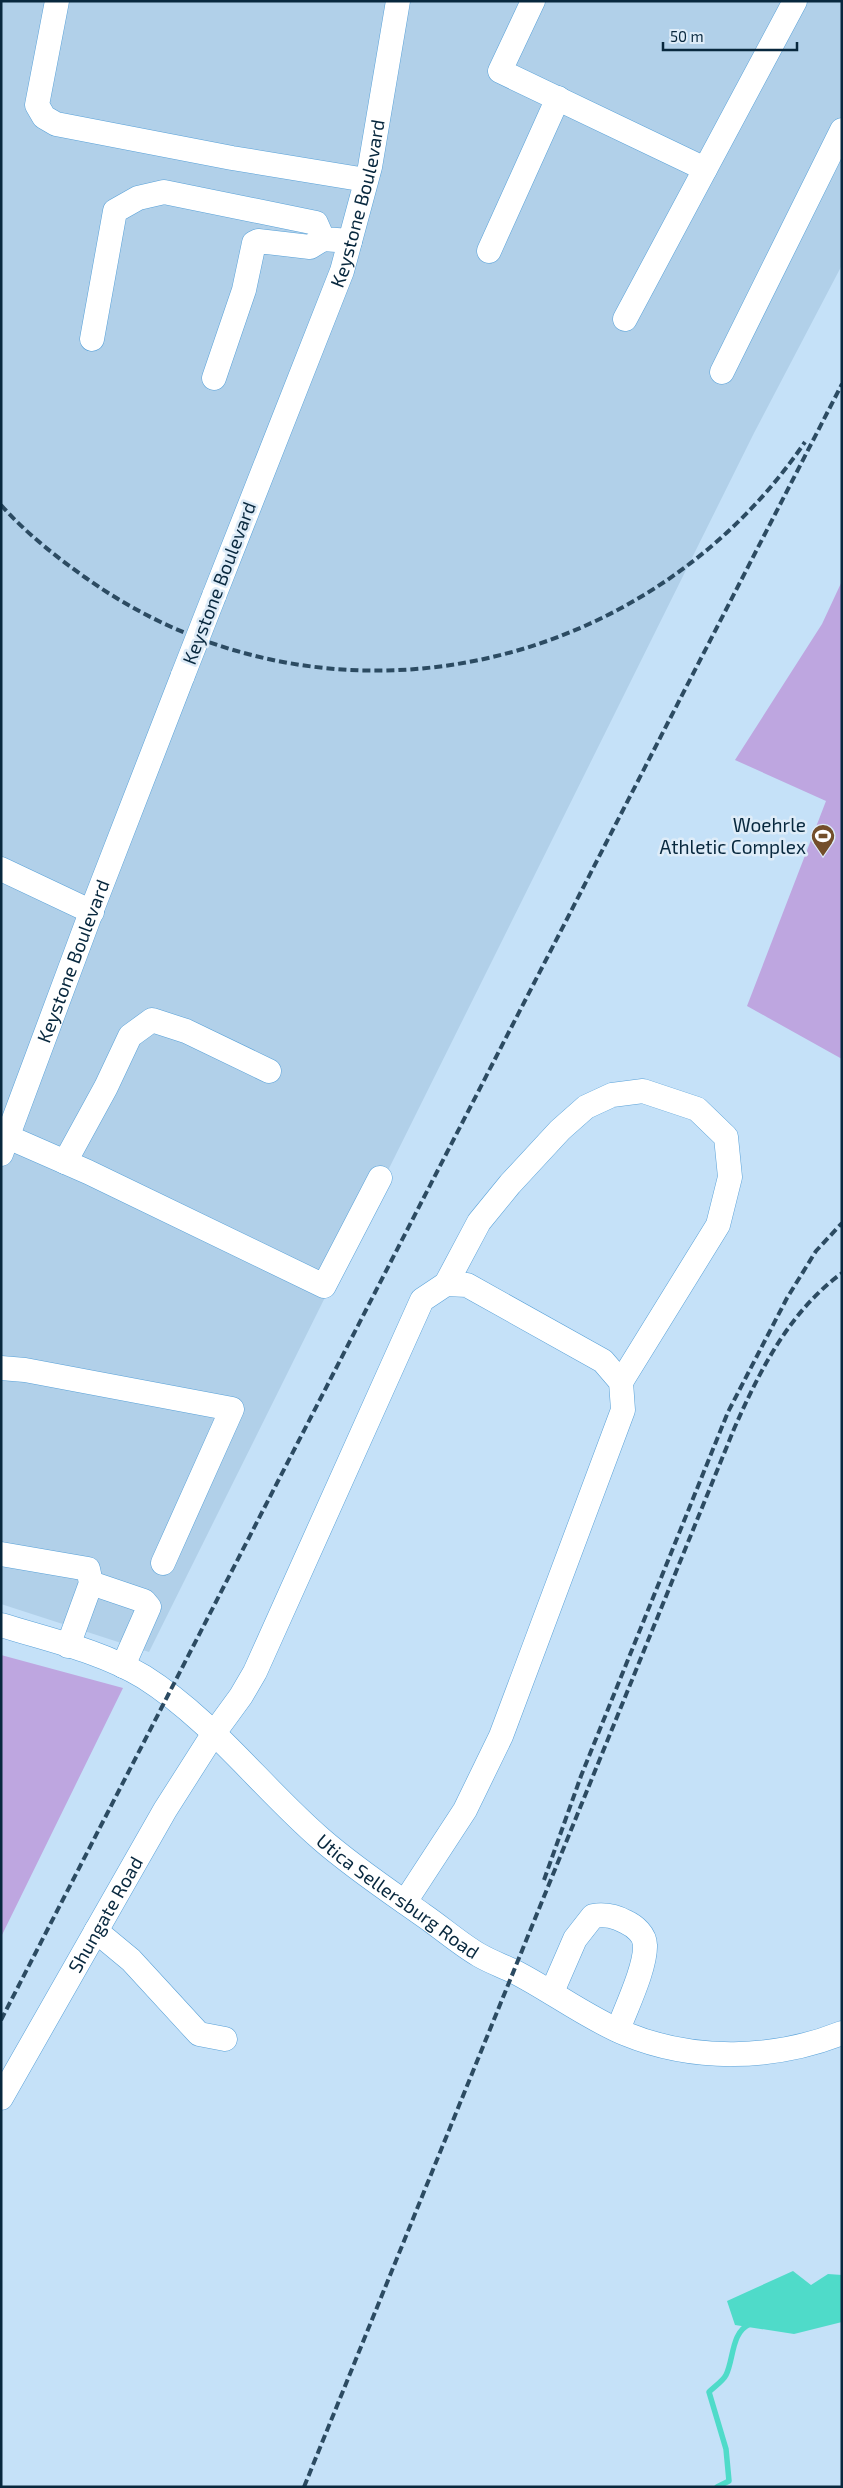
<svg xmlns="http://www.w3.org/2000/svg" width="843" height="2488" font-family="'Exo 2',sans-serif">
	<style>
		.built { fill: #b1d0e9 }
		.green { fill: #bea6e0 }
		.water { fill: #4fdbc9 }
		.lines { fill: none; stroke-linecap: round; stroke-linejoin: round }
		.stream { stroke: #4fdbc9; stroke-width: 5.5 }
		.minor-casing { stroke: #58a1d8; stroke-width: 25 }
		.minor { stroke: #fff; stroke-width: 24 }
		.rail { stroke: #2c4b62; stroke-width: 4; stroke-dasharray: 8 4; stroke-linecap: butt }
		.minor-bridge-casing { stroke: #58a1d8; stroke-width: 25; stroke-linecap: butt }
		.minor-bridge { stroke: #fff; stroke-width: 24 }
		.labels { text-anchor: middle; stroke-width: 5; stroke-linejoin: round; paint-order: stroke }
		.street-label { font-size: 19px; fill: #08283e; stroke: #deecf8 }
		.poi-label { font-size: 19px; fill: #08283e; stroke: #deecf8; text-anchor: end }
	</style>
	<rect width="100%" height="100%" fill="#c5e1f8"/>
	<path class="built" d="M1,1H842V265L754,433L149,1652L1,1604Z"/>
	<path class="green" d="M842,581V1059L747,1006L826,801L735,760L822,624Z
		M1,1655L123,1688L1,1937Z"/>
	<path class="water" d="M793,2271L811,2285L828,2274L842,2275V2322L794,2334L735,2325L727,2301Z"/>
	<g class="lines">
		<path class="stream" d="M717,2487L729,2481L726,2449L709,2392C714,2387 723,2381 726,2375C734,2359 731,2332 750,2324"/>
		<g class="minor-casing">
			<g id="minor">
				<path d="M57,1L37,105L44,117L56,124L232,158L366,180"/>
				<path d="M533,1L500,71L705,169"/>
				<path d="M489,251L558,98"/>
				<path d="M625,319L795,1"/>
				<path d="M92,339L115,211L138,198L164,192L316,223L323,239L350,241"/>
				<path d="M722,372L842,130"/>
				<path d="M214,378L244,290L254,243L258,241L310,247L323,239"/>
				<path id="s1" d="M214,596L342,271L370,167L398,1"/>
				<path d="M1,869L92,912"/>
				<path d="M8,1137L88,1172L324,1286L380,1178"/>
				<path id="s2" d="M1,1154L93,907L183,675"/>
				<path d="M65,1162L106,1087L130,1036L152,1020L186,1031L269,1071"/>
				<path d="M446,1284L479,1222L510,1184L560,1130L586,1107L612,1095L643,1091L697,1109L726,1137L730,1177L718,1225L621,1382"/>
				<path d="M1,1368L25,1370L232,1409L163,1563"/>
				<path d="M1,1554L88,1569L91,1583L68,1646"/>
				<path d="M91,1583L144,1601L149,1607L123,1666"/>
				<path id="s3" d="M1,1625C49,1640 101,1651 144,1677C212,1720 261,1787 321,1839C353,1867 389,1891 423,1915C442,1928 460,1944 479,1955C491,1962 503,1966 515,1972C552,1991 587,2018 626,2034C694,2062 774,2060 842,2033"/>
				<path d="M96,1931L131,1960L199,2034L225,2039"/>
				<path d="M552,1992L575,1939L593,1916C606,1914 615,1916 626,1922C635,1926 645,1935 645,1945C646,1967 626,2008 618,2030"/>
				<path id="s4" d="M1,2098L165,1810L214,1733L241,1696L255,1672L422,1300L446,1284L467,1285L603,1361L621,1382L623,1410L501,1736L465,1810L405,1902"/>
			</g>
		</g>
		<use href="#minor" class="minor"/>
		<path class="rail" d="M1,505C26,533 55,556 86,578C321,745 644,678 805,442
			M544,1880L581,1776L728,1412L787,1298L816,1251L842,1223
			M1,2020L842,384
			M304,2487L734,1429C760,1370 789,1312 842,1273"/>
		<g class="minor-bridge-casing">
			<path id="minor-bridge" d="M183,675L214,596"/>
		</g>
		<use href="#minor-bridge" class="minor-bridge"/>
	</g>
	<defs>
		<g id="stadium-pin" transform="scale(1.25)"><path d="M0 17L-7.5 6A9.5 9.5 0 1 1 7.5 6Z" fill="#734e2a" stroke="#deecf8"/><path d="M0-5a6.5 5 0 1 0 0 10a6.5 5 0 1 0 0-10ZM-3.5-1.8h7v3.6h-7Z" fill="#fff"/></g>
	</defs>
	<g fill-rule="evenodd">
		<use href="#stadium-pin" x="823" y="836"/>
	</g>
	<g class="labels">
		<g class="street-label">
			<text dy="7" stroke="none"><textPath href="#s1" startOffset="419">Keystone Boulevard</textPath></text>
			<text transform="translate(219 583) rotate(-69)" y="7">Keystone Boulevard</text>
			<text dy="7" stroke="none"><textPath href="#s2" startOffset="206">Keystone Boulevard</textPath></text>
			<text dy="7" stroke="none"><textPath href="#s3" startOffset="489">Utica Sellersburg Road</textPath></text>
			<text dy="7" stroke="none"><textPath href="#s4" startOffset="211">Shungate Road</textPath></text>
		</g>
		<g class="poi-label">
			<text x="806" y="832">Woehrle<tspan x="806" dy="22">Athletic Complex</tspan></text>
		</g>
	</g>
	<rect width="843" height="2488" fill="none" stroke="#08283e" stroke-width="5"/>
	<path d="M663 42v8h134v-8" fill="none" stroke="#08283e" stroke-width="2.5"/>
	<text x="670" y="42" font-size="15" fill="#08283e" stroke="#deecf8" stroke-width="4" paint-order="stroke">50 m</text>
</svg>
